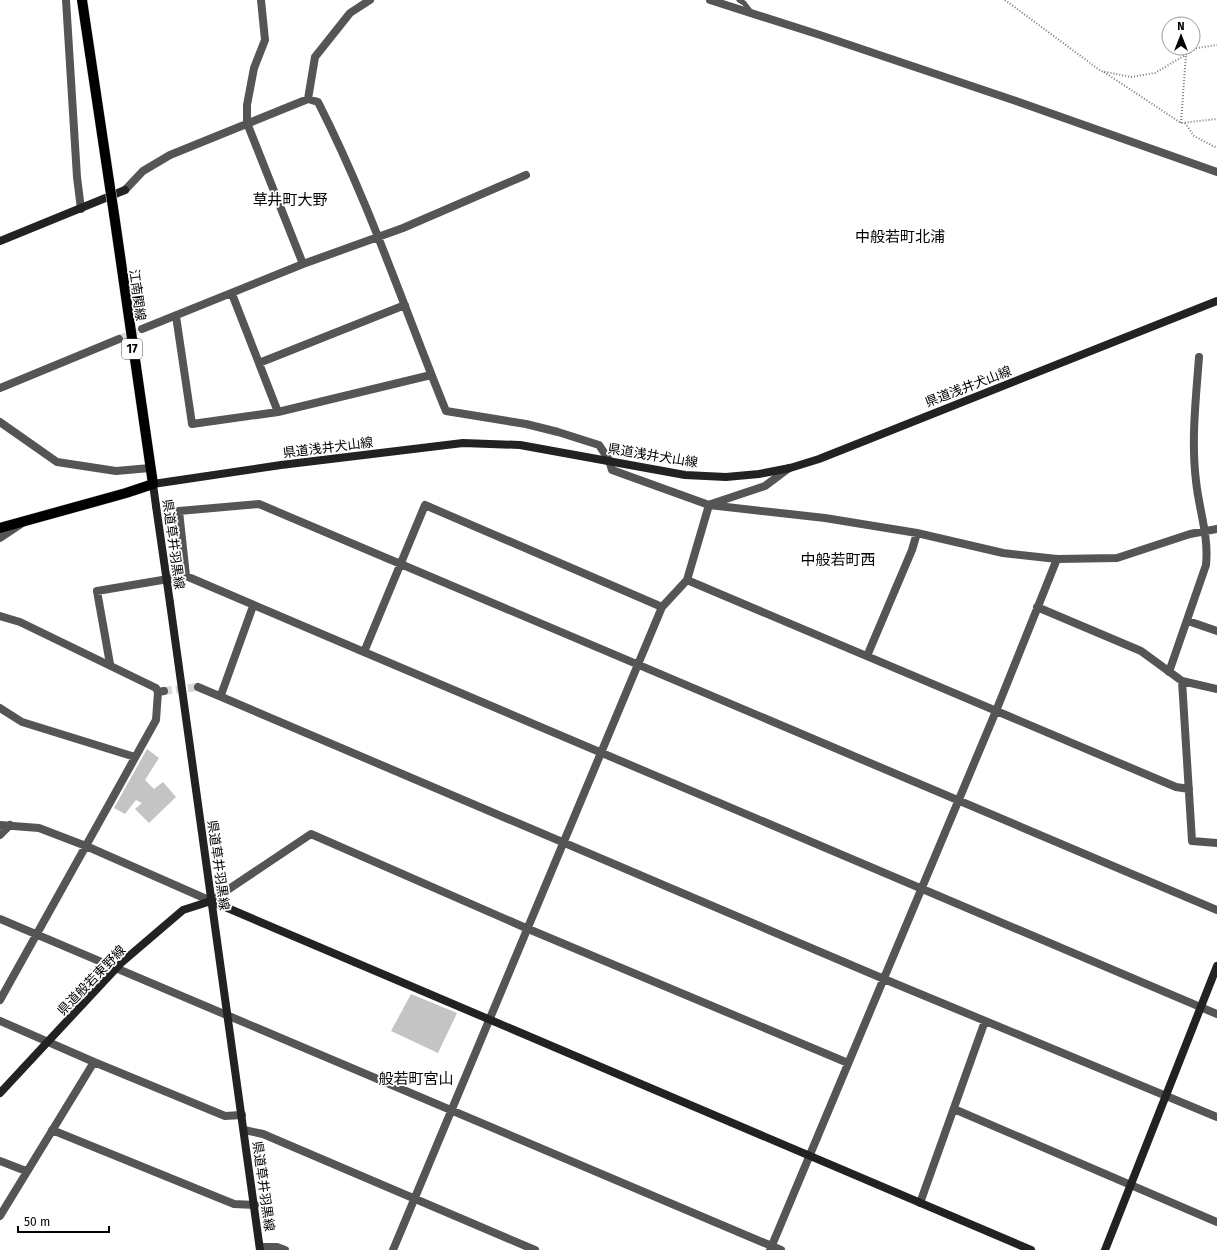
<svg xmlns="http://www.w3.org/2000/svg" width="1217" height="1250" font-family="'Fira Sans','Noto Sans JP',sans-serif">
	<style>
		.building { fill: #c4c4c4 }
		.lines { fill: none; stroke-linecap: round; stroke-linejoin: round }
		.street-tunnel { stroke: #d9d9d9; stroke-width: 8; stroke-dasharray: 8 4; stroke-linecap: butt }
		.primary-casing { stroke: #dbdbdb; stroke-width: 11 }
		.path { stroke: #777; stroke-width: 2; stroke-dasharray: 1 2; stroke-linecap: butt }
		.lane { stroke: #555; stroke-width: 5 }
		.street { stroke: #555; stroke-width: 8 }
		.secondary { stroke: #222; stroke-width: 8 }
		.primary { stroke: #000; stroke-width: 10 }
		.primary-bridge-casing { stroke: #dbdbdb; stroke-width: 11; stroke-linecap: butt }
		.secondary-bridge { stroke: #222; stroke-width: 8 }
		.primary-bridge { stroke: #000; stroke-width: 10 }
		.labels { text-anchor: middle; stroke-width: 3.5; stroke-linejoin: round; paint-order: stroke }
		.shield { fill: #fff; stroke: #4c4c4c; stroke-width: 1 }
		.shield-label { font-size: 12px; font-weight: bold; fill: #000 }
		.street-label { font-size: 13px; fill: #000; stroke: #fff }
		.quarter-label { font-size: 15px; fill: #000; stroke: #fff }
	</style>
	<rect width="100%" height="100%" fill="#fff"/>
	<path class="building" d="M147,749L159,758L145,780L154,789L163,782L176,797L149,823L135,809L142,803L136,800L125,814L114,808Z
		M411,994L457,1013L438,1053L391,1031Z"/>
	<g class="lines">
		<path class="street-tunnel" d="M119,339L142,329
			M164,691L198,687"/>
		<g class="primary-casing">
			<path id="primary" d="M82,0L109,181
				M0,528L126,493L153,484L114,214"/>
		</g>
		<path class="path" d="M1005,0L1101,71L1131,77L1155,73L1197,48L1217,45
			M1104,72L1181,123L1217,119
			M1181,123L1186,54
			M1185,123L1194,136L1217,148"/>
		<path class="lane" d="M739,0L744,3L751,12"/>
		<path class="street" d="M66,0L77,177L81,209
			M261,0L265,40L254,68L247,105V123L303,264
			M710,0L820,35L1016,101L1217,172
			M308,99L315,57L350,13L370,0
			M125,190L143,171L170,155L308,99L318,102C369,202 404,308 446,411L526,424L558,432L599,445L609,460L612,470L709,505L825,518L917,533L1003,553L1057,559L1117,558L1190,534L1217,529
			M232,294L278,412
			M176,316L192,424L278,412L431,375
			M142,329L303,264L403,228L526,175
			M259,363L405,305
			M0,388L119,339
			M0,422L57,462L116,471L150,468
			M711,504L765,486L789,468
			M0,538L21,524
			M687,580L1176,787L1189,789
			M662,607L425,505L364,652L186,576L179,511L259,504L1217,910
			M1037,607L1141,651L1182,681L1217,689
			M0,616L20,622L156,688L158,692
			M1188,621L1217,631
			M364,652L1217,1014
			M867,656L912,550L917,533
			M110,664L97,591L186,576
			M1169,672L1206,565C1209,536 1199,510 1196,481C1191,440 1196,398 1199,357
			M1182,681L1192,841L1217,843
			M198,687L884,979L1217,1117
			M221,695L253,606
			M0,708L22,722L135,757
			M0,825L39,828L86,846L211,901L311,834L526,928L848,1063
			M0,835L10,825
			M0,919L781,1250
			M0,1000L156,720L158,692L164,691
			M0,1021L94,1062L225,1116L242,1115
			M954,1109L1217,1222
			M52,1130L234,1204L255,1205
			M244,1130L263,1134L535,1250
			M0,1161L26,1171
			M920,1203L985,1021
			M0,1216L94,1062
			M260,1247H277L285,1250
			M393,1250L662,607L687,580L709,505
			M770,1250L996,711L1057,559"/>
		<path class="secondary" d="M0,241L125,190
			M156,506L153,484L281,465L463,443L520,445L685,475L726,477L759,474L790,468L819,459L1217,301
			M170,603L260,1250
			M0,1093L121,963L183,910L211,901L1031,1250
			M1105,1250L1217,966"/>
		<use href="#primary" class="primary"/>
		<g class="primary-bridge-casing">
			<path id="primary-bridge" d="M109,181L114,214"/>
		</g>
		<path class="secondary-bridge" d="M156,506L170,603"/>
		<use href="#primary-bridge" class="primary-bridge"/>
	</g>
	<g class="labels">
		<rect class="shield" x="122" y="339" width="20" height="20" rx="3"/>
		<g class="shield-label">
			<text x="132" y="353">17</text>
		</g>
		<g class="street-label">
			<text transform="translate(138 295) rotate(82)" y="5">江南関線</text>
			<text transform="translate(968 386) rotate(-21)" y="5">県道浅井犬山線</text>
			<text transform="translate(328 447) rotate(-7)" y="5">県道浅井犬山線</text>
			<text transform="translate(653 455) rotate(9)" y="5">県道浅井犬山線</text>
			<text transform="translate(174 544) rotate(82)" y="5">県道草井羽黒線</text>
			<text transform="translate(219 865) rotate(82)" y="5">県道草井羽黒線</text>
			<text transform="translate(91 980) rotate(-46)" y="5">県道般若東野線</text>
			<text transform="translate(264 1186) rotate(82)" y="5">県道草井羽黒線</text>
		</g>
		<g class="quarter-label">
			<text x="290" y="205">草井町大野</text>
			<text x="900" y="242">中般若町北浦</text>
			<text x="838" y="565">中般若町西</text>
			<text x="416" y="1084">般若町宮山</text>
		</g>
	</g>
	<g transform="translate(1181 36)"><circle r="19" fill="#ffffff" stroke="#999999"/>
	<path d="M0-3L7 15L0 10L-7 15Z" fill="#000000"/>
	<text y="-6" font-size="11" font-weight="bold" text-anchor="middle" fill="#000000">N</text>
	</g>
	<path d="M18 1226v6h91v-6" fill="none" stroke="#000000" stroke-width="2"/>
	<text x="24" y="1226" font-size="12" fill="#000000" stroke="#ffffff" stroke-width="3" paint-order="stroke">50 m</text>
</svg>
